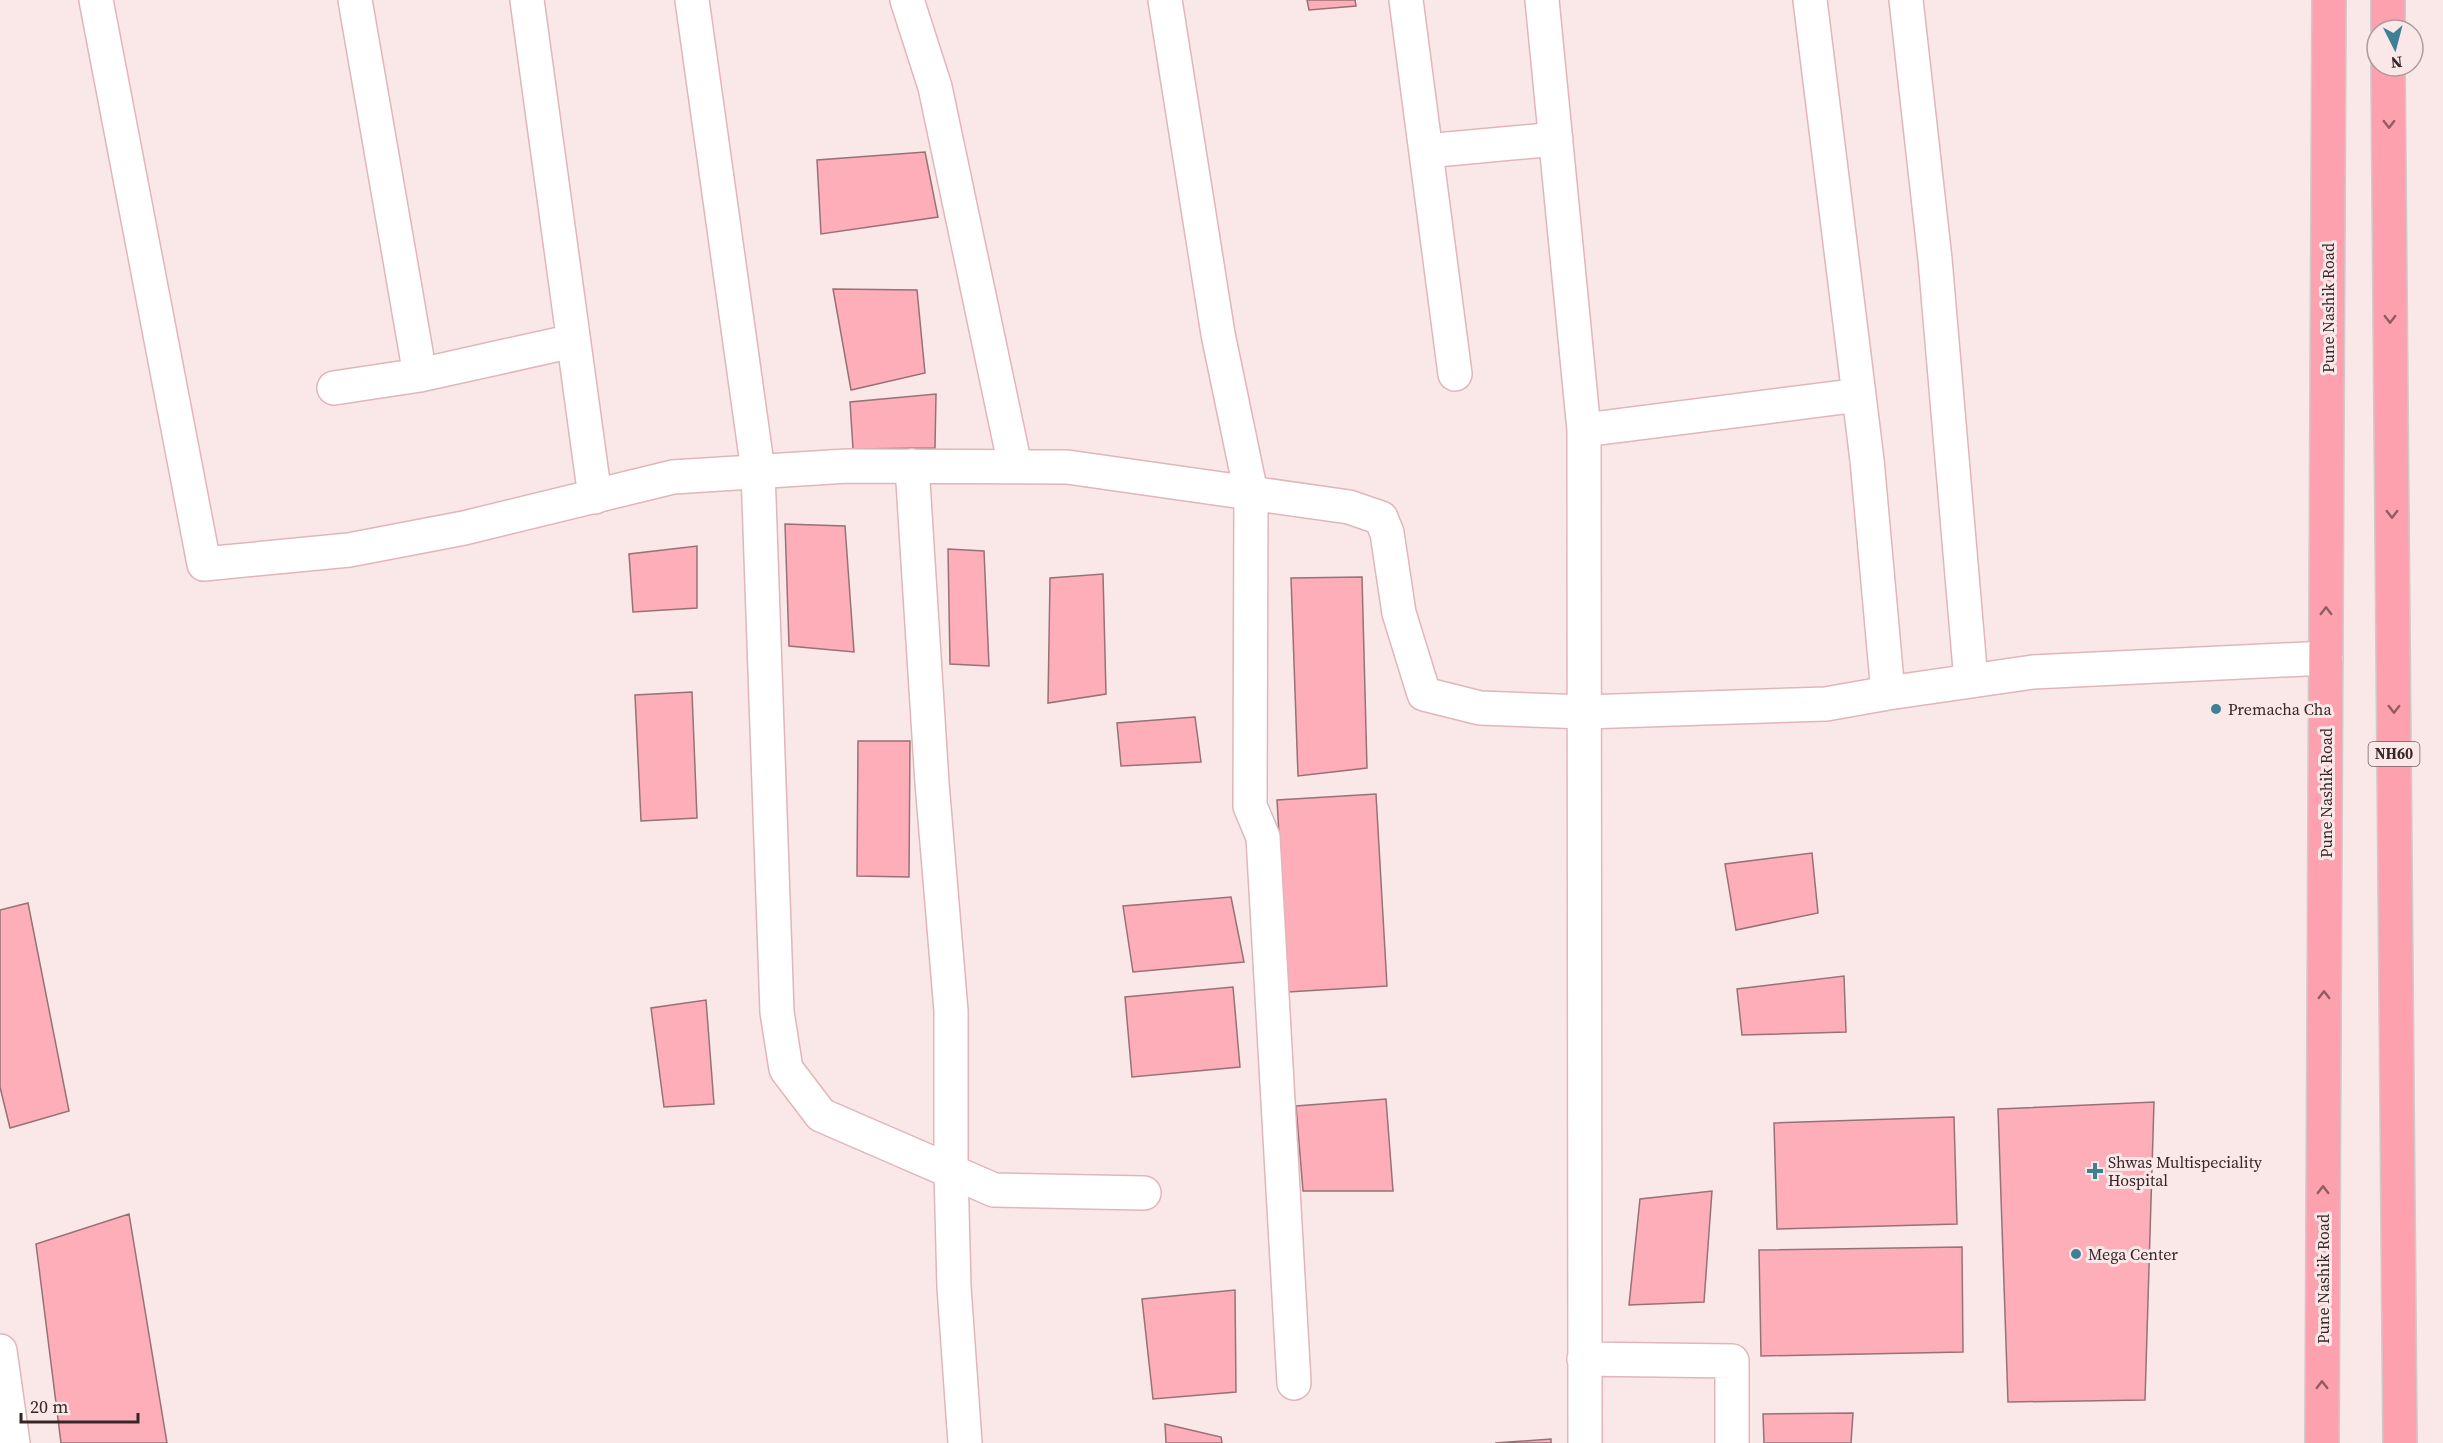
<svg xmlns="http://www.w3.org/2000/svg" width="2443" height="1443" font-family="'Source Serif 4',serif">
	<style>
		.building { fill: #fdaeb8; stroke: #987175; stroke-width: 1.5 }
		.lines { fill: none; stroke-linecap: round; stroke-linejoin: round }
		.street-casing { stroke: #e0b6ba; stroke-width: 36 }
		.highway-casing { stroke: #cfcbcb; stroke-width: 36 }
		.street { stroke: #fff; stroke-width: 33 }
		.highway { stroke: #fea1ae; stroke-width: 33 }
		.oneway { stroke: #905d64 }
		.poi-dot { fill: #408094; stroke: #fae8e9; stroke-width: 2 }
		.labels { text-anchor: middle; stroke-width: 6; stroke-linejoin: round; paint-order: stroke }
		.shield { fill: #fae8e9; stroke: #716061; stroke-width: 1.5 }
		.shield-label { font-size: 15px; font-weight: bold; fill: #362627 }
		.street-label { font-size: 16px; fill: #362627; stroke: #fae8e9 }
		.poi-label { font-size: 16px; fill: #362627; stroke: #fae8e9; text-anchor: start }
	</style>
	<rect width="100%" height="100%" fill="#fae8e9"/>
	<path class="building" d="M1307,0H1355L1356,6L1309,10Z
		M925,152L938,217L821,234L817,160Z
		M833,289L917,290L925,373L851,390Z
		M936,394L935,448L853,449L850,402Z
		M785,524L845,526L854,652L789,646Z
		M697,546V608L633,612L629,554Z
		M948,549L984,551L989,666L950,664Z
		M1103,574L1106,694L1048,703L1050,578Z
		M1362,577L1367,768L1298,776L1291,578Z
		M692,692L697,818L641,821L635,695Z
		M1195,717L1201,762L1121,766L1117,723Z
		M858,741H910L909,877L857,876Z
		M1376,794L1387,986L1288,992L1277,800Z
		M1812,853L1818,913L1736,930L1725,864Z
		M1231,897L1244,962L1133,972L1123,906Z
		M28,903L69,1111L10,1128L0,1087V910Z
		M1844,976L1846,1032L1742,1035L1737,989Z
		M1233,987L1240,1067L1132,1077L1125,997Z
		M706,1000L714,1104L664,1107L651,1008Z
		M1386,1099L1393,1191H1303L1296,1106Z
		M2154,1102L2145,1400L2008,1402L1998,1109Z
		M1954,1117L1957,1224L1777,1229L1774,1123Z
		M1712,1191L1704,1302L1629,1305L1640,1199Z
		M129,1214L167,1443H61L36,1244Z
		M1962,1247L1963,1352L1761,1356L1759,1250Z
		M1235,1290L1236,1392L1153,1399L1142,1299Z
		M1853,1413L1851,1443H1764L1763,1414Z
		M1165,1424L1221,1437L1222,1443H1166Z
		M1551,1439V1443H1495Z"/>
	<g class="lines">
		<g class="street-casing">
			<path id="street" d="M96,0L204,564L349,550L464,528L673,477L847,466L1067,467L1349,507L1381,518L1387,533L1399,613L1424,694L1480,708L1585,712L1826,704L1888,693
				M355,0L420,375
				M527,0L595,497
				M692,0L758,471L777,1012L786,1069L821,1115L994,1190L1144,1193
				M907,0L935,87L1015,466
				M1165,0L1218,334L1251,493L1250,806L1263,837L1294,1383
				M1406,0L1455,374
				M1542,0L1584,430L1585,1443
				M1810,0L1867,460L1888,693L2033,672L2326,658
				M1906,0L1935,259L1971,681
				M1426,151L1556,139
				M334,388L420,375L573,341
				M1584,430L1859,395
				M912,466L932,783L951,1011V1171L954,1287L965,1443
				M0,1351L13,1443
				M1584,1359L1732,1361V1443"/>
		</g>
		<g class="highway-casing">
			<path id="highway" d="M2388,0V30
				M2388,66L2400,1443
				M2322,1443L2329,0"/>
		</g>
		<use href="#street" class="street"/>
		<use href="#highway" class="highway"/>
	</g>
	<defs><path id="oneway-chevron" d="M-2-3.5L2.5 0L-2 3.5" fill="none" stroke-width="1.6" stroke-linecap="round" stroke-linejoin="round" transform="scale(1.5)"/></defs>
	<g class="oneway">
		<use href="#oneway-chevron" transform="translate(2389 124) rotate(90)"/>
		<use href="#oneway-chevron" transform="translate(2390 319) rotate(90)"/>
		<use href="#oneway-chevron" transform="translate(2392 514) rotate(90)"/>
		<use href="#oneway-chevron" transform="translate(2326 611) rotate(-90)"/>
		<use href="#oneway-chevron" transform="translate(2394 709) rotate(90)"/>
		<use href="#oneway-chevron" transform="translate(2324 995) rotate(-90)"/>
		<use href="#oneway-chevron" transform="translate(2323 1190) rotate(-90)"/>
		<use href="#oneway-chevron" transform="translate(2322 1385) rotate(-90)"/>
	</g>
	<g class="poi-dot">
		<circle cx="2216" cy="709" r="6"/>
		<path d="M2092 1162h6v6h6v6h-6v6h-6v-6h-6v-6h6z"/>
		<circle cx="2076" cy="1254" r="6"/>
	</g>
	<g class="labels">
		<rect class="shield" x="2368.5" y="742" width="51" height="24" rx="4.5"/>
		<g class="shield-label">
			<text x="2394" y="759">NH60</text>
		</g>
		<g class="street-label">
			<text transform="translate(2328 308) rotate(-90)" y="6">Pune Nashik Road</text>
			<text transform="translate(2326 793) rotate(-90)" y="6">Pune Nashik Road</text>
			<text transform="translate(2323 1279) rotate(-90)" y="6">Pune Nashik Road</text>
		</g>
		<g class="poi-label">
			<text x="2228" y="715">Premacha Cha</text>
			<text x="2108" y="1168">Shwas Multispeciality<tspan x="2108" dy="18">Hospital</tspan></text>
			<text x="2088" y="1260">Mega Center</text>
		</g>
	</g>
	<g transform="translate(2395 48) rotate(174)"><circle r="28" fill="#fae8e9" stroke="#ac9a9b" stroke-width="1.5"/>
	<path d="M0-4.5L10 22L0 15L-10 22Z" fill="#408094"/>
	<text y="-9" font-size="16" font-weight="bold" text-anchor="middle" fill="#362627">N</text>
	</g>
	<path d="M21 1413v9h117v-9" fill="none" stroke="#362627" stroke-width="3"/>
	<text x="30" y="1413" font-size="18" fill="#362627" stroke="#fae8e9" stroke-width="4.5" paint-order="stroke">20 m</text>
</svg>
